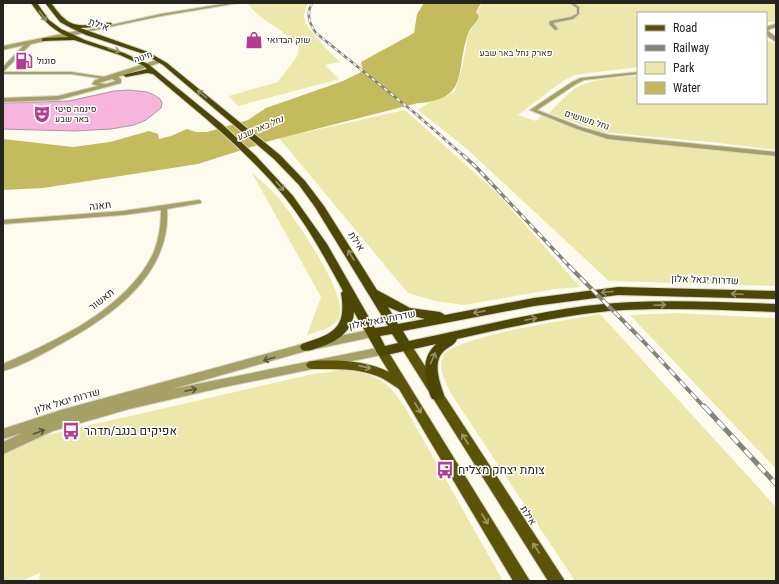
<svg xmlns="http://www.w3.org/2000/svg" width="779" height="584" font-family="'Roboto Condensed',Heebo,sans-serif">
	<style>
		.green { fill: #ece7aa }
		.water { fill: #c4bb5e }
		.building { fill: #f7b4dc; stroke: #a5989f }
		.lines { fill: none; stroke-linecap: round; stroke-linejoin: round }
		.pedestrian-casing { stroke: #d5d4c8; stroke-width: 2 }
		.minor-casing { stroke: #d5d4c8; stroke-width: 2 }
		.tertiary-casing { stroke: #d5d4c8; stroke-width: 2 }
		.primary-casing { stroke: #d5d4c8; stroke-width: 2 }
		.trunk-casing { stroke: #d5d4c8; stroke-width: 2 }
		.pedestrian { fill: #a5a065; fill-rule: evenodd }
		.minor { fill: #a5a065; fill-rule: evenodd }
		.tertiary { fill: #a5a065; fill-rule: evenodd }
		.primary { fill: #5b5407; fill-rule: evenodd }
		.trunk { fill: #4d4705; fill-rule: evenodd }
		.rail-far3-casing { stroke: #85847b; stroke-width: 2.5 }
		.rail-far2-casing { stroke: #85847b; stroke-width: 3.5 }
		.rail-far1-casing { stroke: #85847b; stroke-width: 4 }
		.rail-casing { stroke: #85847b; stroke-width: 5 }
		.rail-far3 { stroke: #fff; stroke-width: 1.5; stroke-dasharray: 4; stroke-linecap: butt }
		.rail-far2 { stroke: #fff; stroke-width: 2; stroke-dasharray: 6; stroke-linecap: butt }
		.rail-far1 { stroke: #fff; stroke-width: 2.5; stroke-dasharray: 8; stroke-linecap: butt }
		.rail { stroke: #fff; stroke-width: 3.5; stroke-dasharray: 10; stroke-linecap: butt }
		.oneway { stroke: #949169 }
		.oneway2 { stroke: #58563b }
		.oneway3 { stroke: #9d986a }
		.labels { text-anchor: middle; stroke-width: 3; stroke-linejoin: round; paint-order: stroke }
		.far-poi-label { font-size: 9px; fill: #25241f; stroke: #fff; text-anchor: start }
		.far-park-label { font-size: 9px; fill: #39350d; stroke: #fff }
		.far-street-label { font-size: 9px; fill: #25241f; stroke: #fff }
		.far-water-label { font-size: 9px; font-style: italic; fill: #332f06; stroke: #fff }
		.street-label { font-size: 10px; fill: #25241f; stroke: #fff }
		.near-poi-label { font-size: 12px; fill: #25241f; stroke: #fff; text-anchor: start }
	</style>
	<rect width="100%" height="100%" fill="#fcfbed"/>
	<path class="green" d="M308,3C305,8 303,15 305,21C309,32 331,53 340,62L325,65L339,79L238,106L229,96L278,82L298,55L299,44C284,31 259,19 248,4Z
		M482,3H776V22H766V13H638V67L574,75L560,83L506,124L518,115L536,121L541,116L590,135L619,141L723,150L776,157V286L609,281L467,149L418,110L429,103L447,96L455,91L462,68L468,35L479,16L477,12Z
		M766,40L776,44V150L719,143L602,132L549,113C557,105 565,96 574,89C592,78 618,78 638,76V103H766Z
		M405,110L498,194L580,287L555,289L464,305L435,301L408,293L279,138Z
		M252,173C263,182 272,190 281,201C295,219 354,301 337,321C330,329 316,332 307,335L321,297Z
		M677,313L776,318V469L630,315Z
		M600,314L776,507V581H575L450,392C445,380 437,368 444,355C455,336 575,319 600,314Z
		M343,370C378,374 387,380 406,409L503,581H39L40,573L20,581H3V452L25,440L309,375Z"/>
	<path class="water" d="M424,3H481L476,12L479,16C477,23 470,27 468,34C455,70 470,100 418,103L273,140L198,164L43,188L3,190V139L73,147L110,142L149,131L158,134L159,139L171,136L187,129L196,132H207L248,120L266,108L343,81L363,71L361,62L414,33L417,14Z"/>
	<path class="building" d="M129,90L147,92L154,95L160,99L162,103L161,108L146,120L134,125L111,129L75,131L3,129V103L69,101L114,91Z"/>
	<g class="lines">
		<g class="pedestrian-casing">
			<path id="pedestrian" d="M570,3H573L579,7V14L573,19L553,23L558,29L555,30L549,24L550,21L571,17L577,14V8Z"/>
		</g>
		<g class="minor-casing">
			<path id="minor" d="M229,3H238L161,16L81,33L79,32L161,14Z
				M3,72H71L105,77L107,78L105,79L71,74H3Z
				M638,72V74L584,80L576,84L537,110L581,127L609,135L776,152V156L608,139L577,129L530,110L572,82L581,78Z
				M199,200L201,201V203L167,209C171,277 109,318 55,347C39,356 21,366 3,371V364C56,341 126,309 153,254C159,240 161,225 161,210L123,215L3,224V220L123,211Z"/>
		</g>
		<g class="tertiary-casing">
			<path id="tertiary" d="M775,24L776,27L770,29L768,31L776,37V42L766,35V27Z
				M81,30L83,31V33L31,44L3,72V67L24,45L3,50V46Z
				M160,59L163,61L162,62L118,77L121,79V83L58,100L3,102V98L58,96L98,86L92,84L94,81L100,78ZM112,79L116,81L106,84L99,83Z
				M373,329L377,330L378,333L377,336L306,351L172,389L382,347L386,348L388,351L386,354L224,387L129,409L53,431L3,454V442L22,433L3,439V429L61,410L306,343Z"/>
		</g>
		<g class="primary-casing">
			<path id="primary" d="M406,342L410,343L565,581H548L402,349L401,346L402,343Z
				M382,347L386,348L530,581H513L399,389C391,384 385,379 377,376C357,368 333,369 312,369L308,368L306,365L308,362L312,361C338,360 365,360 389,372L376,351L378,348Z"/>
		</g>
		<g class="trunk-casing">
			<path id="trunk" d="M31,3H37L49,20L61,29L85,40L124,53L148,64L223,125L256,156L293,196L327,244L375,328L388,326L315,207L299,185L274,159L163,65L144,54L86,35L71,28L60,22L45,3H51C64,20 69,27 92,25C98,24 105,22 111,23L112,24L109,26L80,28L148,52L167,63L280,155L305,181L324,206L377,290L410,308L440,312L445,315L534,298L618,287L776,291V299L618,295L534,306L403,331L409,341C467,329 526,314 585,306C648,298 712,302 776,304V312C720,310 664,307 609,311C557,316 507,328 457,339C455,345 450,346 445,350C432,361 439,380 444,395L442,399L437,400L432,399L430,395C425,377 420,359 436,344L382,356L378,354L354,312C353,332 335,343 317,348C312,350 307,352 302,350L300,347L302,344C333,334 347,329 341,293L343,291C326,260 309,228 287,200C249,152 199,113 153,74L147,73L126,77L123,75L147,69L144,66L120,55L74,40L42,41V39L44,38L68,37C50,28 43,20 31,3ZM388,307L402,313L425,319L398,324ZM392,334L398,343L385,346L380,336Z"/>
		</g>
		<use href="#pedestrian" class="pedestrian"/>
		<use href="#minor" class="minor"/>
		<use href="#tertiary" class="tertiary"/>
		<use href="#primary" class="primary"/>
		<use href="#trunk" class="trunk"/>
		<g class="rail-far3-casing">
			<path id="rail-far3" d="M312,3C306,14 309,23 316,33L416,114L464,156"/>
		</g>
		<g class="rail-far2-casing">
			<path id="rail-far2" d="M463,155L477,168L570,267"/>
		</g>
		<g class="rail-far1-casing">
			<path id="rail-far1" d="M569,266L646,344L704,407"/>
		</g>
		<g class="rail-casing">
			<path id="rail" d="M704,406L776,484"/>
		</g>
		<use href="#rail-far3" class="rail-far3"/>
		<use href="#rail-far2" class="rail-far2"/>
		<use href="#rail-far1" class="rail-far1"/>
		<use href="#rail" class="rail"/>
	</g>
	<defs><path id="oneway-shaft" d="M-6 0H5M1.5-3L5.5 0L1.5 3" fill="none" stroke-width="1.6" stroke-linecap="round" stroke-linejoin="round"/></defs>
	<g class="oneway">
		<use href="#oneway-shaft" transform="translate(43 16) rotate(53)"/>
		<use href="#oneway-shaft" transform="translate(114 50) rotate(18)"/>
		<use href="#oneway-shaft" transform="translate(202 94) rotate(-141)"/>
		<use href="#oneway-shaft" transform="translate(280 186) rotate(49)"/>
		<use href="#oneway-shaft" transform="translate(351 255) rotate(-121)"/>
		<use href="#oneway-shaft" transform="translate(607 292) rotate(175)"/>
		<use href="#oneway-shaft" transform="translate(737 294) rotate(-177)"/>
		<use href="#oneway-shaft" transform="translate(660 305) rotate(-2)"/>
		<use href="#oneway-shaft" transform="translate(479 312) rotate(169)"/>
		<use href="#oneway-shaft" transform="translate(531 319) rotate(-12)"/>
		<use href="#oneway-shaft" transform="translate(433 358) rotate(-67)"/>
	</g>
	<g class="oneway2">
		<use href="#oneway-shaft" transform="translate(269 359) rotate(163)"/>
		<use href="#oneway-shaft" transform="translate(191 390) rotate(-11)"/>
		<use href="#oneway-shaft" transform="translate(39 432) rotate(-20)"/>
	</g>
	<g class="oneway3">
		<use href="#oneway-shaft" transform="translate(365 367) rotate(13)"/>
		<use href="#oneway-shaft" transform="translate(418 408) rotate(58)"/>
		<use href="#oneway-shaft" transform="translate(465 439) rotate(-123)"/>
		<use href="#oneway-shaft" transform="translate(485 519) rotate(59)"/>
		<use href="#oneway-shaft" transform="translate(536 548) rotate(-123)"/>
	</g>
	<defs>
		<g id="shop-bare" transform="scale(1.38)"><path d="M-5-2.5h2.3a2.7 3.5 0 0 1 5.4 0H5L5.5 6h-11ZM-1.5-2.5h3a1.5 2.3 0 0 0-3 0Z" fill="#b63c8f" stroke="#fff" stroke-width="2.5" paint-order="stroke"/></g>
		<g id="fuel-bare" transform="scale(1.38)"><path d="M-5.5-6h7V0h2V4h1.3V-2.5L3-4.5l.8-.8L6-3V5H2.5V1h-1V6h-7ZM-4.2-4.7v3.2H.2V-4.7Z" fill="#b63c8f" stroke="#fff" stroke-width="2.5" paint-order="stroke"/></g>
		<g id="theatre-bare" transform="scale(1.38)"><path d="M-5-5.5Q0-4 5-5.5V0Q5 5 0 6Q-5 5-5 0ZM-3.3-2.5H-1v1.5H-3.3ZM1-2.5H3.3v1.5H1ZM-2.8 1Q0 5.5 2.8 1Z" fill="#b63c8f" stroke="#fff" stroke-width="2.5" paint-order="stroke"/></g>
		<g id="bus-bare" transform="scale(1.38)"><path d="M-5-6H5V4H4V6H2V4H-2V6H-4V4H-5ZM-3.5-4V0h7V-4ZM-3.5 1.2v1.5H-2V1.2ZM2 1.2v1.5H3.5V1.2Z" fill="#b63c8f" stroke="#fff" stroke-width="2.5" paint-order="stroke"/></g>
	</defs>
	<g fill-rule="evenodd">
		<use href="#shop-bare" x="254" y="40"/>
		<use href="#fuel-bare" x="24" y="61"/>
		<use href="#theatre-bare" x="42" y="114"/>
		<use href="#bus-bare" x="71" y="431"/>
		<use href="#bus-bare" x="445" y="470"/>
	</g>
	<g class="labels">
		<g class="far-poi-label">
			<text x="267" y="43">שוק הבדואי</text>
			<text x="37" y="64">סונול</text>
			<text x="55" y="112">סינמה סיטי<tspan x="55" dy="10">באר שבע</tspan></text>
		</g>
		<g class="far-park-label">
			<text x="516" y="56">פארק נחל באר שבע</text>
		</g>
		<g class="far-street-label">
			<text transform="translate(143 57) rotate(-18)" y="3">חיטה</text>
			<text transform="translate(587 120) rotate(18)" y="3">נחל משושים</text>
		</g>
		<g class="far-water-label">
			<text transform="translate(260 128) rotate(-23)" y="3">נחל באר שבע</text>
		</g>
		<g class="street-label">
			<text transform="translate(99 24) rotate(20)" y="4">אילת</text>
			<text transform="translate(100 205) rotate(-6)" y="4">תאנה</text>
			<text transform="translate(357 241) rotate(58)" y="4">אילת</text>
			<text transform="translate(705 279) rotate(2)" y="4">שדרות יגאל אלון</text>
			<text transform="translate(101 299) rotate(-38)" y="4">תאשור</text>
			<text transform="translate(382 319) rotate(-11)" y="4">שדרות יגאל אלון</text>
			<text transform="translate(67 400) rotate(-16)" y="4">שדרות יגאל אלון</text>
			<text transform="translate(529 515) rotate(57)" y="4">אילת</text>
		</g>
		<g class="near-poi-label">
			<text x="84" y="435">אפיקים בנגב/תדהר</text>
			<text x="458" y="474">צומת יצחק מצליח</text>
		</g>
	</g>
	<rect width="779" height="584" fill="none" stroke="#25241f" stroke-width="8"/>
	<rect x="637" y="12" width="130" height="92" fill="#ffffff" stroke="#a8a7a5"/>
	<rect x="645" y="25" width="20" height="6" fill="#5b5407" stroke="#a8a7a5"/>
	<text x="673" y="32" font-size="12" fill="#25241f">Road</text>
	<rect x="645" y="45" width="20" height="6" fill="#85847b" stroke="#a8a7a5"/>
	<text x="673" y="52" font-size="12" fill="#25241f">Railway</text>
	<rect x="645" y="62" width="20" height="12" fill="#ece7aa" stroke="#a8a7a5"/>
	<text x="673" y="72" font-size="12" fill="#25241f">Park</text>
	<rect x="645" y="82" width="20" height="12" fill="#c4bb5e" stroke="#a8a7a5"/>
	<text x="673" y="92" font-size="12" fill="#25241f">Water</text>
</svg>
